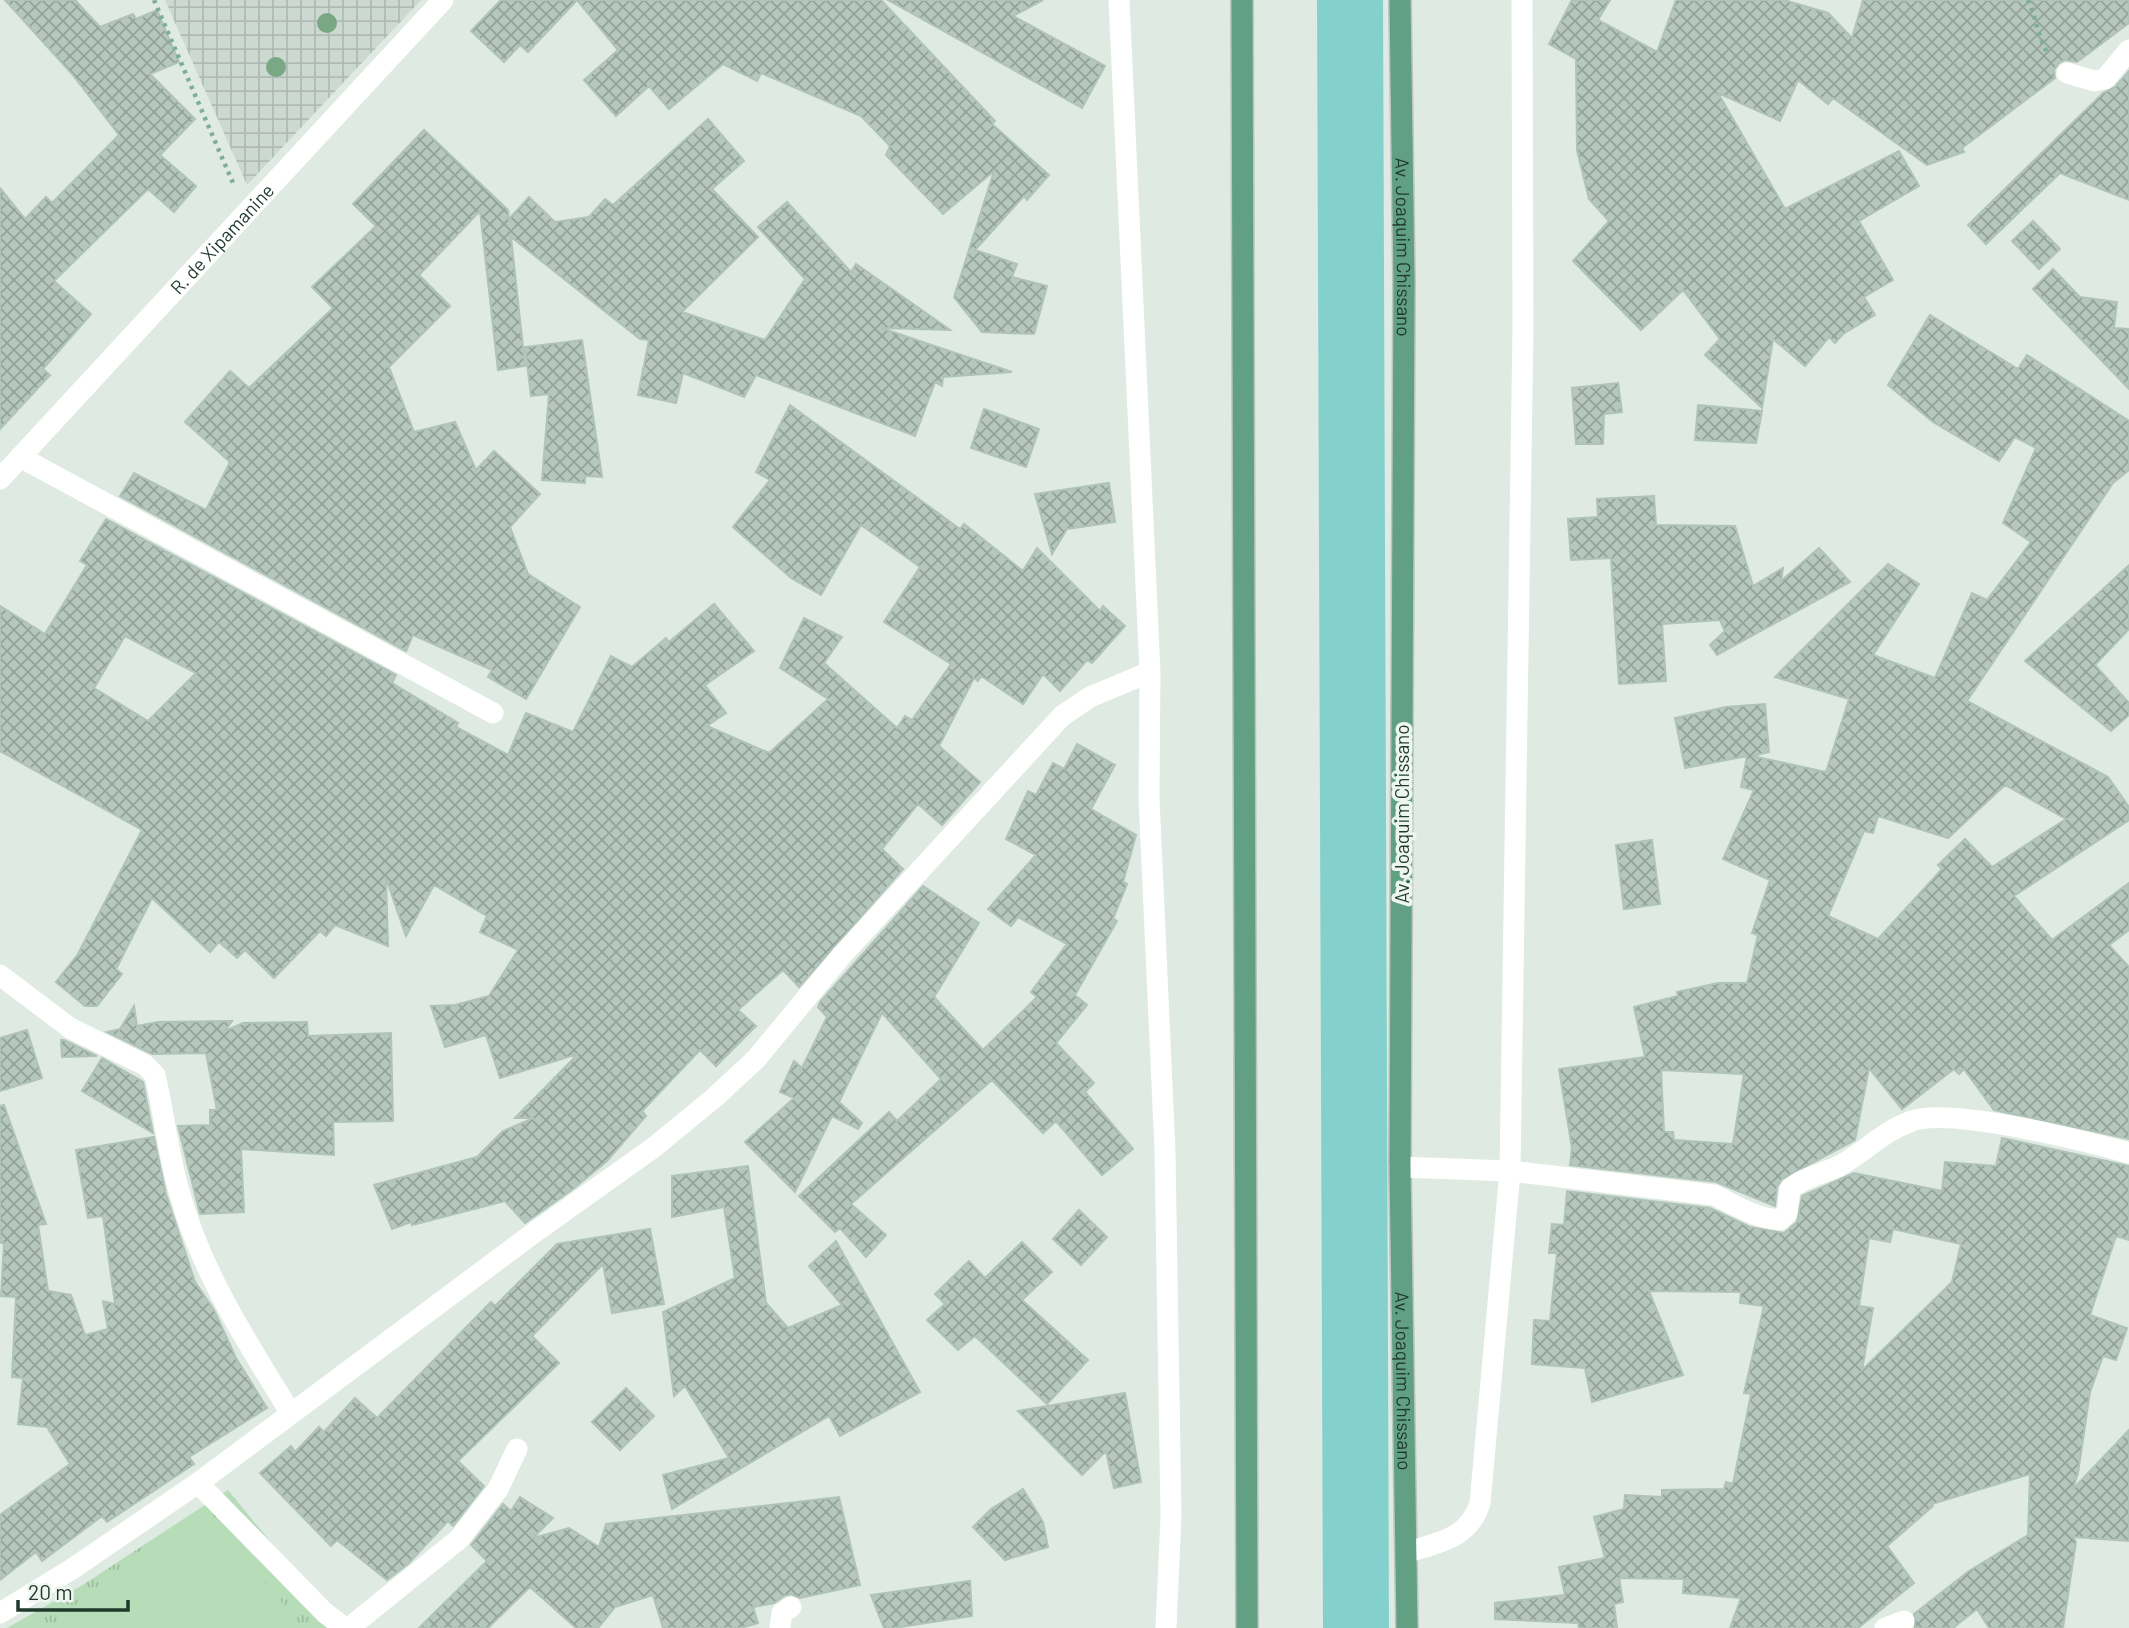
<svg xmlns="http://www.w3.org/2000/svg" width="2129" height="1628" font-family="Barlow,sans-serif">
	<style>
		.industrial { fill: url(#industrial-grid) }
		.grass { fill: url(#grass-tufts) }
		.garden { fill: #b6dcb8 }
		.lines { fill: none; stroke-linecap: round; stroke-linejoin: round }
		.river { stroke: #84d0cd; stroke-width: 66 }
		.building { fill: url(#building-cross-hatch); stroke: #b0c3b8; stroke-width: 2; fill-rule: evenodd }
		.primary-casing { stroke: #bcc4c0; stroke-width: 24 }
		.path { stroke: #7eae95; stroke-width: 4.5; stroke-dasharray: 3.5 5; stroke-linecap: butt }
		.minor { stroke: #fff; stroke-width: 21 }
		.tertiary { stroke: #fff; stroke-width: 21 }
		.primary { stroke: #61a083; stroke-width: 21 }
		.tree { fill: #7aa784 }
		.labels { text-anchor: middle; stroke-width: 7; stroke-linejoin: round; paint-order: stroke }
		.street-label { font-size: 19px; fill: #1f392d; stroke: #eef6f0 }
	</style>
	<defs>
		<pattern id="industrial-grid" width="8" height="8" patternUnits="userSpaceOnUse" patternTransform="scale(1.75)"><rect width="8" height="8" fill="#ccd9d1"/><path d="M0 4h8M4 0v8" fill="none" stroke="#afbbb4"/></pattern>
		<pattern id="grass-tufts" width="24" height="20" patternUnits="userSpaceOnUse" patternTransform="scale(1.75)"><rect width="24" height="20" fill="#b6dcb8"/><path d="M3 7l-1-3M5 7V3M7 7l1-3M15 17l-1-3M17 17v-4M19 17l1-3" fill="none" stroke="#9cbe9e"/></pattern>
		<pattern id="building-cross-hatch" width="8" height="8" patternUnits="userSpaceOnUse" patternTransform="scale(1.75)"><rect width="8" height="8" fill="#b6c7bd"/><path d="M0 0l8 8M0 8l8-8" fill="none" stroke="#93a39a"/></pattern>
	</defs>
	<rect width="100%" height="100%" fill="#deeae2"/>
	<path class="industrial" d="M165,0H421L247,185Z"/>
	<path class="grass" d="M228,1490L341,1628H7L81,1586Z"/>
	<path class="garden" d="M209,1514L303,1628H71Z"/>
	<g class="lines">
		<path class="river" d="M1350,0L1356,1628"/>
	</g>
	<path class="building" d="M5,0H75L100,27L133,14L136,19L157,10L179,62L150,74L195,119L160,155L196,186L174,212L148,189L54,281L91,314L43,369L50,375L0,429V188L25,219L46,197L52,203L119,135L72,74Z
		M501,0H881L995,121L992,124L1049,175L1027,200L1024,196L975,250L1017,264L1012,277L1047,286L1034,334L982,332L954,297L994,171L943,214L886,155L890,146L861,116L761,73L757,81L723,64L669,109L649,86L616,116L584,80L618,50L577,0L528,52L520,45L504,62L471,31Z
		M888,0H1043L1013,16L1105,66L1082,108Z
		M1572,0H1610L1598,20L1657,52L1676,0H1784L1828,13L1852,38L1863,0H2129V23L2077,62L2065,60L2059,63L2054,70L2055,78L1962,148L1964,152L1927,165L1833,98L1828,104L1798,80L1780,121L1718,93L1785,209L1899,151L1919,186L1859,221L1893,280L1864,297L1875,315L1843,334L1835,343L1829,337L1805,366L1773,339L1762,408L1705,355L1720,339L1683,290L1641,330L1573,261L1609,221L1589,199L1577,150L1576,59L1549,44Z
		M2129,71V200L2060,173L1986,244L1968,225L2103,93L2115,87Z
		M708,119L744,161L712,189L758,237L682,312L765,340L805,279L758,227L787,202L851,272L856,264L950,330L881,328L1012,372L943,377L942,386L935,382L915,436L756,375L744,397L683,373L676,403L638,395L649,340L640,339L511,237L525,366L498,370L480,211L419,275L450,306L389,367L414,432L455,422L476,470L494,451L540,494L510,527L528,574L580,607L526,699L488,677L492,670L413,635L406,651L120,496L134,473L206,510L230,462L185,422L230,371L249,388L333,308L312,287L376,226L353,204L424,130L508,210L509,219L529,197L555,222L589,217L605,199L613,205Z
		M2033,221L2060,249L2039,269L2012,241Z
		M2053,269L2080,297L2117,302L2114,328L2129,329V389L2033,289Z
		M1930,315L2018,369L2027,355L2129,421V470L2113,483L1967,701L2108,777L2129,807V820L2014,896L2052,940L2129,883V930L2109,945L2129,967V1139L1994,1110L1964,1069L1959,1074L1954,1069L1902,1109L1869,1068L1855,1140L1782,1179L1777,1187L1775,1206L1716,1182L1570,1165L1572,1148L1559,1069L1645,1057L1634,1007L1678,996L1677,992L1718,983H1747L1758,935L1752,933L1770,880L1723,859L1754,790L1741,787L1747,756L1685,768L1675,718L1726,707L1765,704L1769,752L1752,756L1826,772L1849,699L1775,677L1888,564L1919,584L1873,655L1935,678L1972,593L1987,600L2031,542L2003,523L2036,448L2015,437L1999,461L1933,422L1888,385ZM2005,785L2066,819L1992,867L1965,839L1938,865L1942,869L1878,939L1828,916L1864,831L1873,833L1878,816L1948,838ZM1661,1070L1744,1074L1733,1144L1674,1140L1673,1132H1664Z
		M582,340L602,477L585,476V483L542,480L549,394L531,396L525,347Z
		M1618,383L1622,412L1604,414L1603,444H1576L1572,388Z
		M790,405L960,529L964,524L1023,571L1037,548L1100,611L1103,606L1125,626L1092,663L1087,660L1060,691L1043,674L1023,704L981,676L978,681L974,678L939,746L980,782L942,825L918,804L882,849L903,869L799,987L783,970L738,1010L756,1026L716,1066L700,1050L642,1111L646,1116L607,1161L573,1189L525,1223L505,1201L412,1225L411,1222L392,1229L374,1185L477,1157L503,1131L534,1118H515L578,1054L500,1078L486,1035L445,1047L431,1006L455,1005L489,996L518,950L480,932L487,916L434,885L406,936L386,878L388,946L335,925L326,936L320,931L274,978L245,950L237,958L219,942L210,952L152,898L116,969L122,974L97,1006H85L56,982L78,954L142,830L0,751V606L45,634L87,565L80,561L106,519L396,675L392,683L458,723L456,727L508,755L526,713L573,732L611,656L632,667L666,638L669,642L714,604L754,651L705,685L726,713L707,726L769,753L828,699L780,668L804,618L842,637L824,663L897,728L905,716L912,720L951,664L884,622L920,567L861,525L821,595L791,578L733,527L770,480L756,472ZM125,636L196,673L148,721L94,688Z
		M1698,405L1762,411L1756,443L1695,440Z
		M984,409L1039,429L1026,467L971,448Z
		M1109,483L1115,522L1067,529L1052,554L1035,494Z
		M1654,496L1656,525L1735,526L1753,586L1783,568L1781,581L1819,548L1850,582L1717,655L1710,645L1725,631L1720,620L1662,624L1666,681L1619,684L1611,558L1571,560L1568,519L1598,517L1597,499Z
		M2129,565V629L2095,665L2129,703V715L2111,731L2025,661Z
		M1077,744L1115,765L1091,809L1136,835L1123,882L1127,884L1113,919L1117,921L1075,995L1087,1005L1056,1043L1094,1083L1085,1092L1133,1149L1102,1175L1056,1121L1043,1133L992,1080L851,1204L886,1235L866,1257L840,1228L835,1232L799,1196L889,1112L897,1121L941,1079L882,1013L839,1102L862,1123L858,1129L832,1116L795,1192L745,1142L794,1098L780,1092L794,1061L802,1068L827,1017L818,1007L820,1002L923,886L979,923L934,997L983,1050L1037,997L1031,992L1067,944L1018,917L1011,926L988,909L1036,855L1006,839L1028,791L1036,795L1053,763L1064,769Z
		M1652,840L1660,904L1624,909L1616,845Z
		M134,1006L137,1026L158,1022L232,1021L225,1031L243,1023L307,1022L308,1036L391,1033L393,1121L333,1122L334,1155L241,1149L244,1212L200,1214L178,1126L210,1125V1110H217L206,1053L152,1054L107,1032L120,1029Z
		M27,1030L42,1078L0,1091V1038Z
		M61,1040H64L97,1056L62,1057Z
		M102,1058L143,1082L153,1133L82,1091Z
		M4,1105L46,1224L38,1225L48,1291L71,1295L85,1335L108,1329L103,1301L115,1304L103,1216L88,1218L76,1150L154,1137L166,1194L195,1282L214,1310L236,1358L267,1408L189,1457L194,1464L107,1522L102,1516L42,1561L36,1552L0,1580V1515L70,1464L47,1427L18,1424L23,1378L12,1377L16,1297L1,1296L4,1243H0V1106Z
		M2002,1138L2129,1166V1240L2116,1236L2090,1315L2127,1328L2116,1360L2103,1356L2090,1392L2078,1473L2073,1489L2129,1430V1541L2073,1537L2076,1542L2063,1628H1989L1977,1609L1953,1628H1915L1914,1614L1969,1571L2028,1535L2030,1474L1932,1504L1933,1506L1887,1546L1914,1583L1858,1628H1730L1741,1598L1683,1593L1684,1579L1619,1578L1623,1602L1614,1604L1617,1628H1579L1578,1623L1495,1619V1603L1565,1595L1559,1567L1605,1558L1594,1517L1624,1509L1625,1495L1662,1497V1490L1724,1489L1726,1482L1733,1484L1751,1394L1744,1393L1764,1306L1740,1303L1741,1292L1649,1291L1683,1375L1592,1402L1585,1368L1532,1364L1534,1320L1550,1321L1557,1253H1549L1552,1224L1564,1225L1567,1191L1710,1208L1750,1227L1784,1233L1797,1222L1802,1196L1854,1173L1942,1191L1945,1162L1996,1166ZM1893,1229L1961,1244L1952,1282L1862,1370L1873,1308L1859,1306L1869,1238L1890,1242Z
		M748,1166L766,1303L788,1328L842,1305L809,1266L836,1241L920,1392L840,1436L829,1416L672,1509L663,1475L729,1458L685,1386L674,1396L663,1312L735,1278L724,1207L672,1217V1176Z
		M1079,1210L1107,1237L1081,1265L1053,1239Z
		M650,1229L664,1304L612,1313L603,1264L532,1336L559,1363L458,1461L484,1486L453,1526L448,1521L408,1564L387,1580L337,1540L331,1546L260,1473L291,1446L295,1452L319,1427L324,1432L355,1398L377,1418L491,1302L495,1306L557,1244Z
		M1022,1242L1052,1272L1022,1300L1088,1360L1047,1404L975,1336L958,1350L927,1320L945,1304L935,1294L969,1261L985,1278Z
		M626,1388L654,1416L620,1450L592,1422Z
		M1125,1393L1141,1482L1114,1488L1106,1451L1082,1475L1018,1411Z
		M1023,1489L1043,1522L1048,1547L1005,1560L973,1527L991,1509Z
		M520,1497L553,1518L533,1538L569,1528L599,1547L606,1524L839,1497L860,1585L800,1598L791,1594L784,1596L774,1603L753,1607L758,1623L741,1628H663L653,1595L615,1607L598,1628H576L530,1587L488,1628H419L487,1561L471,1545L503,1504L511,1511Z
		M970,1581L972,1616L894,1628H884L871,1595Z"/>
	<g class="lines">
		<g class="primary-casing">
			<g id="primary">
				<path d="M1242,0L1247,1628"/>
				<path id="s2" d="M1400,0L1404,283L1400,1167L1407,1628"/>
			</g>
		</g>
		<path class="path" d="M154,0L233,183
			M2028,0C2036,18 2038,37 2048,54"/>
		<path class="minor" d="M1119,0L1150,672L1149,798L1165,1151L1171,1516L1166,1628
			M2067,73L2094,81L2105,79L2129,50
			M20,457L493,713
			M0,975L70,1028L145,1065L155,1075C164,1113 168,1153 179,1191C201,1272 247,1342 290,1412
			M1400,1167L1510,1171L1714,1195C1737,1206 1754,1218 1780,1220L1787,1213L1790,1189C1803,1177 1823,1174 1839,1166C1865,1152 1883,1131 1912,1121C1950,1107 2085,1141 2129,1153
			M198,1483L325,1613L345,1628
			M1408,1552C1441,1542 1469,1538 1480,1503L1510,1171L1523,329L1522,0
			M0,1613L72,1569L198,1483L535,1232L653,1148L714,1098L756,1059L842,955L1062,716L1090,697L1150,672
			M349,1628L459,1539L498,1489L517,1449
			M780,1628L782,1613L791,1607
			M1885,1628L1904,1621"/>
		<path class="tertiary" id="s1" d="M0,479L443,0"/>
		<use href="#primary" class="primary"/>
	</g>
	<g class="tree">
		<circle cx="327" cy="23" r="10"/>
		<circle cx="276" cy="67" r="10"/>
	</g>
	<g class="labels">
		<g class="street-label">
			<text dy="7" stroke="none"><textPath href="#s1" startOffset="327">R. de Xipamanine</textPath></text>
			<text dy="7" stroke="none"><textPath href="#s2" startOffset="247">Av. Joaquim Chissano</textPath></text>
			<text transform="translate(1402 814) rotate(-90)" y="7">Av. Joaquim Chissano</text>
			<text dy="7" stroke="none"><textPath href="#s2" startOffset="1381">Av. Joaquim Chissano</textPath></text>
		</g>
	</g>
	<path d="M18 1600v10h110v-10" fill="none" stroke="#1f392d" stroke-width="3.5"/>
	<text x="28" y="1600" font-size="21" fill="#1f392d" stroke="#eef6f0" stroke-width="5" paint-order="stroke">20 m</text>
</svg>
